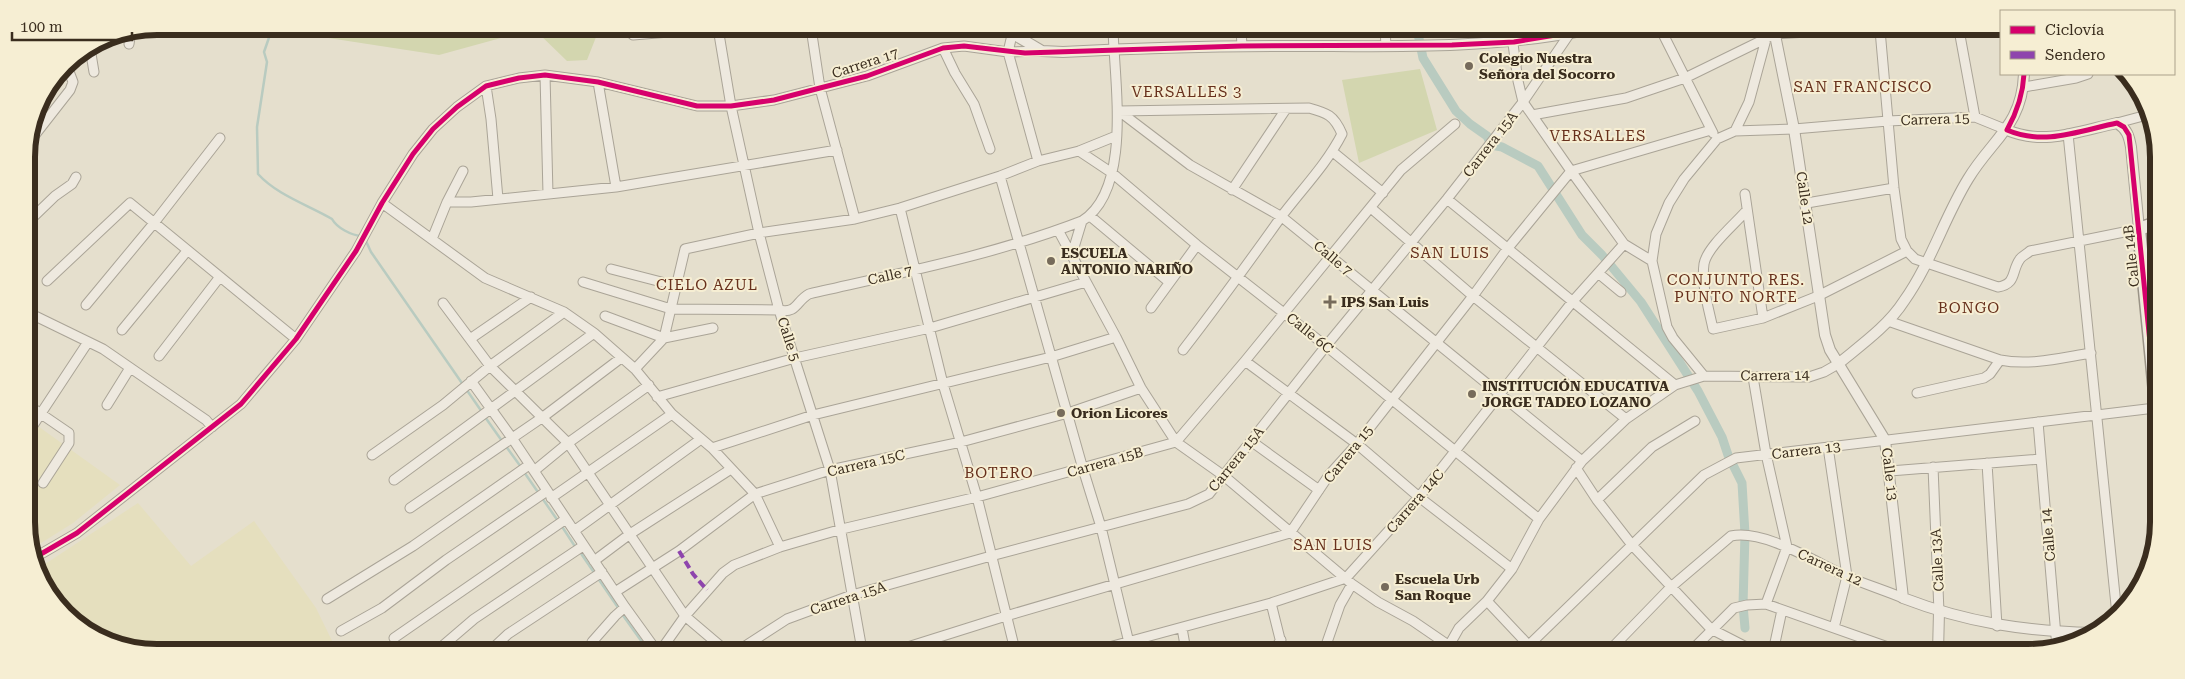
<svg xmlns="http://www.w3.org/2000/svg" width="2185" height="679" font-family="'Roboto Serif',serif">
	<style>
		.farmland { fill: #e5dfbe }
		.green { fill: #d3d6af }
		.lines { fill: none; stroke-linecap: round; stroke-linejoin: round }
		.stream { stroke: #b9cbc0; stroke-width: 2.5 }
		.canal { stroke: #b9cbc0; stroke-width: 9 }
		.minor-casing { stroke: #aaa497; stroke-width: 11 }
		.tertiary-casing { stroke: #aaa497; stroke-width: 12 }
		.secondary-casing { stroke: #9a9386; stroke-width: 15 }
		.minor { stroke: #eee9df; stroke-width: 9 }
		.tertiary { stroke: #eee9df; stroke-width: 10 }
		.secondary { stroke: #eee9df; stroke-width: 12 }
		.quiet { stroke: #8e44ad; stroke-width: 4; stroke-dasharray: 8 4; stroke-linecap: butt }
		.cycleway-casing { stroke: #f6eed3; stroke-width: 8 }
		.cycleway { stroke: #d6006c; stroke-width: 5 }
		.poi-dot { fill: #766b5b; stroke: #f6eed3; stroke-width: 2 }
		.labels { text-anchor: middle; stroke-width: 4; stroke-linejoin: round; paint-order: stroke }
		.poi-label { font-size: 14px; font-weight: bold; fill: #3a2d1e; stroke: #f6eed3; text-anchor: start }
		.street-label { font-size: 14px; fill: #3a2d1e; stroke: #f6eed3 }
		.neighbourhood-label { font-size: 15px; letter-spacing: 1px; fill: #67301c; stroke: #f6eed3 }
		.rim { fill: none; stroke: #3a2d1e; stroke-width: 6 }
	</style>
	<rect width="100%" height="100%" fill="#e5dfcd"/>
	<path class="farmland" d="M28,419L120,485L73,523L30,550Z
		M138,503L191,566L254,521L316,608L336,649L123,648L59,608L39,568Z"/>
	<path class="green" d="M297,27H600L587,60L567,61L534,29L439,55L309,35Z
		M1420,69L1437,130L1359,163L1342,80Z
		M1276,641L1277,651H1235Z"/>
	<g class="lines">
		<path class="stream" d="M276,27L272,29L264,52L267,62L257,127L258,174C277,195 308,205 332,219C337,228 351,235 361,236
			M365,239L371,252L482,412
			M485,417L502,441
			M505,445L521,467
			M524,472L558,521
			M561,525L576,548
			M580,552L619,609
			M622,614L647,649"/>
		<path class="canal" d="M1417,29L1423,58L1456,111L1470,124L1487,136L1491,145L1502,147L1538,166L1582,235L1602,255L1641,302L1698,391L1722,437L1728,455L1742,483L1745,534L1743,605L1745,628"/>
		<g class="minor-casing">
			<path id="minor" d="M718,28L731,106L759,233L779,310L830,470L862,650
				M811,28L820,88L855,219
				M159,29V26
				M1241,29L1242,46
				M1385,29L1386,46
				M1511,29L1518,81L1523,102L1571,171L1624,244L1652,261
				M1661,30L1713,133
				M1880,30L1894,188L1901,239L1907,251L1915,259L1998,287C2017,284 2011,271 2020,259C2022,256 2027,254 2030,251L2139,229
				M1959,30L1975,117
				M633,35L717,28
				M1012,35L1008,52L1038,161
				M129,44L131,31
				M90,48L94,72
				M943,48L955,73L974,104L990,149
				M545,75L548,194
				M598,82L616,187
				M486,86L491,119L498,199
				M2024,87L2076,78L2088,74
				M1119,111L1190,165L1282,217L1582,461
				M1119,111L1309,108C1327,113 1334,115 1342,134C1326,165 1302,189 1281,217C1249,262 1217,306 1183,350
				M1532,115L1626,98L1685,78L1775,34L1842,30
				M2117,123L2147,115
				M1735,131L1749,102L1766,39
				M2068,134L2117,615
				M27,145L70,90L73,82L70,74L62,68
				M1079,151L1112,173L1197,245L1326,346L1539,519
				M1333,152L1383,193
				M1000,176L1083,469L1101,527L1131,651
				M1232,190L1286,109
				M1745,194L1763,318
				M1447,199L1675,385
				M447,202H471L616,187L837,150
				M382,203L485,278L564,312L594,333L635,369L672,414L712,448L755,494L780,547
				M1807,203L1894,188
				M900,208L943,384L977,497L1015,650
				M1371,208L1473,296L1626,419
				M1747,210C1735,224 1707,247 1704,264C1701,285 1709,309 1713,329L1763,318L1818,296L1907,251
				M1090,216L1169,282
				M27,223L55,196L72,184L76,177
				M1058,230L1116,337L1141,388L1176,442L1224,476L1352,584L1378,602L1413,621L1448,645
				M432,239L447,202L463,171
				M1072,254L1082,221
				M611,269L677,286
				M1598,273L1621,292
				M47,281L130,203L296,339
				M583,282L671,309L779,310C797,314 796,301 809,294C900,273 994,255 1082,221C1133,189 1114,80 1113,28
				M443,303L490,366L568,443L685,616L725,650
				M86,305L154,223L220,138
				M1151,308L1197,245
				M27,312L103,349L206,420L212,427
				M605,316L664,338L713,328
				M1888,321L2000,360C2030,366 2060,358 2091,353
				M122,330L187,251
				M470,339L531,297
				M159,356L219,278
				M1245,361L1357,444L1419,497L1512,569
				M635,369L664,338L685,249L759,233L855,219L900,208L1000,176L1038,161L1079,151L1116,136
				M1704,376L1673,338L1667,327L1652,261L1656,234L1669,203L1684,179L1717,139L1735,131L1794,129L1888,121L1975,117L2007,130
				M1753,377L1766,454L1787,547L1766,604
				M471,381L512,438L625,607L656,650
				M1917,393L1984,378L1990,374L2000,360
				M657,397L795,358L930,328L1086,282
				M28,405L69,433V443L43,483
				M107,405L130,368
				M2038,422L2057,648
				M28,433L88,342
				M1251,441L1319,490
				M1828,447L1847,576L1834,628
				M712,448L813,415L1051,357L1116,337
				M372,455L443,405L490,366L564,312
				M1987,463L1997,626
				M1933,467L1939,612
				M1576,468L1597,500L1632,545L1711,629L1756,652
				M534,471L568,443L649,385
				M1890,471L2041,459
				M394,480L594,333
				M551,498L672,414
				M1597,500L1652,447L1695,421
				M410,508L543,417L621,358
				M574,531L701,439
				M34,558L77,533L241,404L296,339L356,251L382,203L413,154L433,129L457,107L486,86L519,78L545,75L598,82L697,106H731L774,100L867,76L943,48L964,46L1008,52L1042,51
				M594,561L630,534L731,469
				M615,592L679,551L755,494L830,470L961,442L1068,413L1141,388
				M327,599L413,546L529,465
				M1487,601L1534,651
				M1271,603L1283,651
				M1182,628L1186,651
				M341,631L382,608L446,560L547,491
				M394,638L566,519
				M1528,646L1704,475L1736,458L2155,408
				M439,649L474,619L583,546
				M492,649L508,634L602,572
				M598,649L599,648L592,642L615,616L625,607
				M661,650L685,616L723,573L734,565L780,547L842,529L977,497L1176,442L1245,361L1401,170L1455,124
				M739,650L787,619L852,595L991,556L1188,504L1209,494L1326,346L1447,199L1523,102L1570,33
				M898,650L1006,616L1290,533L1329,475L1357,444L1473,296L1508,248L1571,171L1711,130
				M1098,650L1271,603L1346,578L1419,497L1573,301L1624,244
				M1273,651L1281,640
				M1324,651L1340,605L1352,584
				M1446,651L1459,628L1487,601L1512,569L1539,519L1582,461L1626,419L1675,385L1704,376L1809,377L1824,372L1838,364
				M1608,652L1671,587L1731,536C1764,529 1815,562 1846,576C1864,584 1884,590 1903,598
				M1690,652L1734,608L1747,605L1766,604L1902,652
				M1773,652L1782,610"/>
		</g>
		<g class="tertiary-casing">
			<path id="tertiary" d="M1003,28L1042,51L1063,52C1141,48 1220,46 1298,46C1394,46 1491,49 1586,30
				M1774,30L1794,129L1825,335L1830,350L1885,440L1903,598C1968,623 2025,631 2093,633
				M2007,130C2044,146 2079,131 2117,123C2127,129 2129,136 2131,147L2139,229
				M1838,364C1861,345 1888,326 1904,301C1931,263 1944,218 1968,179C1992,139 2022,126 2024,74
				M1938,652L1939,612"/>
		</g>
		<g class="secondary-casing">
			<path id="secondary" d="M2155,392L2139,229L2156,223"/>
		</g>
		<use href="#minor" class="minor"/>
		<use href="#tertiary" class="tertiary"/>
		<use href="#secondary" class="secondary"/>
		<path class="quiet" d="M679,551L693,574L707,590"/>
		<g class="cycleway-casing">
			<path id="cycleway" d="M2024,74C2023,95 2017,112 2007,130C2044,146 2079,131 2117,123L2124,127L2129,135L2155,392
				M34,558L77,533L241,404L296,339L356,251L382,203L413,154L433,129L457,107L486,86L519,78L545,75L598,82L697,106H731L774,100L820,88L867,76L943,48L964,46L1025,53L1242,46L1452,45L1514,42L1586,30"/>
		</g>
		<use href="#cycleway" class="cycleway"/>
	</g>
	<g class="poi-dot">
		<circle cx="1469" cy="66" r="5"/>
		<circle cx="1051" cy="261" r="5"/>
		<path d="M1327.5 294.5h5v5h5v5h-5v5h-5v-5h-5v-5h5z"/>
		<circle cx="1472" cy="394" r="5"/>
		<circle cx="1061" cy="413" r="5"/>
		<circle cx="1385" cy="587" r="5"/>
	</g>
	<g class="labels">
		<g class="poi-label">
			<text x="1479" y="63">Colegio Nuestra<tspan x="1479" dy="16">Señora del Socorro</tspan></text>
			<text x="1061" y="258">ESCUELA<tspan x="1061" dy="16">ANTONIO NARIÑO</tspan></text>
			<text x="1341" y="307">IPS San Luis</text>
			<text x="1482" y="391">INSTITUCIÓN EDUCATIVA<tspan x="1482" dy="16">JORGE TADEO LOZANO</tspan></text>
			<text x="1071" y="418">Orion Licores</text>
			<text x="1395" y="584">Escuela Urb<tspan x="1395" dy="16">San Roque</tspan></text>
		</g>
		<g class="street-label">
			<text transform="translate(865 63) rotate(-18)" y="5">Carrera 17</text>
			<text transform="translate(1935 119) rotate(-2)" y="5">Carrera 15</text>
			<text transform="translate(1490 144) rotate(-52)" y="5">Carrera 15A</text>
			<text transform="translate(1805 198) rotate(82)" y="5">Calle 12</text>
			<text transform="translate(2131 256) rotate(-96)" y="5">Calle 14B</text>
			<text transform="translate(1333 258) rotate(40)" y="5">Calle 7</text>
			<text transform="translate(890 275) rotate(-13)" y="5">Calle 7</text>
			<text transform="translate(1310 333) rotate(39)" y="5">Calle 6C</text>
			<text transform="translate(789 339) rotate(72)" y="5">Calle 5</text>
			<text transform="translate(1775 375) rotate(-1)" y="5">Carrera 14</text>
			<text transform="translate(1806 450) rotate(-7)" y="5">Carrera 13</text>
			<text transform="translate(1348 454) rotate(-51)" y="5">Carrera 15</text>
			<text transform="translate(1236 459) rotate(-51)" y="5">Carrera 15A</text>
			<text transform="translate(1105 462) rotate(-16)" y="5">Carrera 15B</text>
			<text transform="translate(866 463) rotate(-13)" y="5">Carrera 15C</text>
			<text transform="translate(1890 474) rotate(83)" y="5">Calle 13</text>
			<text transform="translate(1415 501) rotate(-49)" y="5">Carrera 14C</text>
			<text transform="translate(2048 535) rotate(-95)" y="5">Calle 14</text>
			<text transform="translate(1937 560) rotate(-93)" y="5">Calle 13A</text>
			<text transform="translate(1830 567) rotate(25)" y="5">Carrera 12</text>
			<text transform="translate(848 598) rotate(-18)" y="5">Carrera 15A</text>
		</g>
		<g class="neighbourhood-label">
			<text x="1863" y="92">SAN FRANCISCO</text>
			<text x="1187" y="97">VERSALLES 3</text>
			<text x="1598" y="141">VERSALLES</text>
			<text x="1450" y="258">SAN LUIS</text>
			<text x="1736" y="285">CONJUNTO RES.<tspan x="1736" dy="17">PUNTO NORTE</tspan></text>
			<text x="707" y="290">CIELO AZUL</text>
			<text x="1969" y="313">BONGO</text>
			<text x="999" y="478">BOTERO</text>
			<text x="1333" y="550">SAN LUIS</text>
		</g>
	</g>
	<path d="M0 0H2185V679H0ZM157 35H2028A122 122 0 0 1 2150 157V522A122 122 0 0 1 2028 644H157A122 122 0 0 1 35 522V157A122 122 0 0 1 157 35Z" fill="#f6eed3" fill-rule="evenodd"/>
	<path class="rim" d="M157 35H2028A122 122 0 0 1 2150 157V522A122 122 0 0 1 2028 644H157A122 122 0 0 1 35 522V157A122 122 0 0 1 157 35Z"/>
	<rect x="2000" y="10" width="175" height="65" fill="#f6eed3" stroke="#aba18b"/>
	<rect x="2010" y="26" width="25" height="8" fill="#d6006c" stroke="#aba18b"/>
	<text x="2045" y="35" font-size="15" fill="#3a2d1e">Ciclovía</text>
	<rect x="2010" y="51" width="25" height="8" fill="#8e44ad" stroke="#aba18b"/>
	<text x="2045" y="60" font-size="15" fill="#3a2d1e">Sendero</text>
	<path d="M12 32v8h120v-8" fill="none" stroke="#3a2d1e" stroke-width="2.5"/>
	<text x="20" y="32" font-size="15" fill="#3a2d1e" stroke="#f6eed3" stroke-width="4" paint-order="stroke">100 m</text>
</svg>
